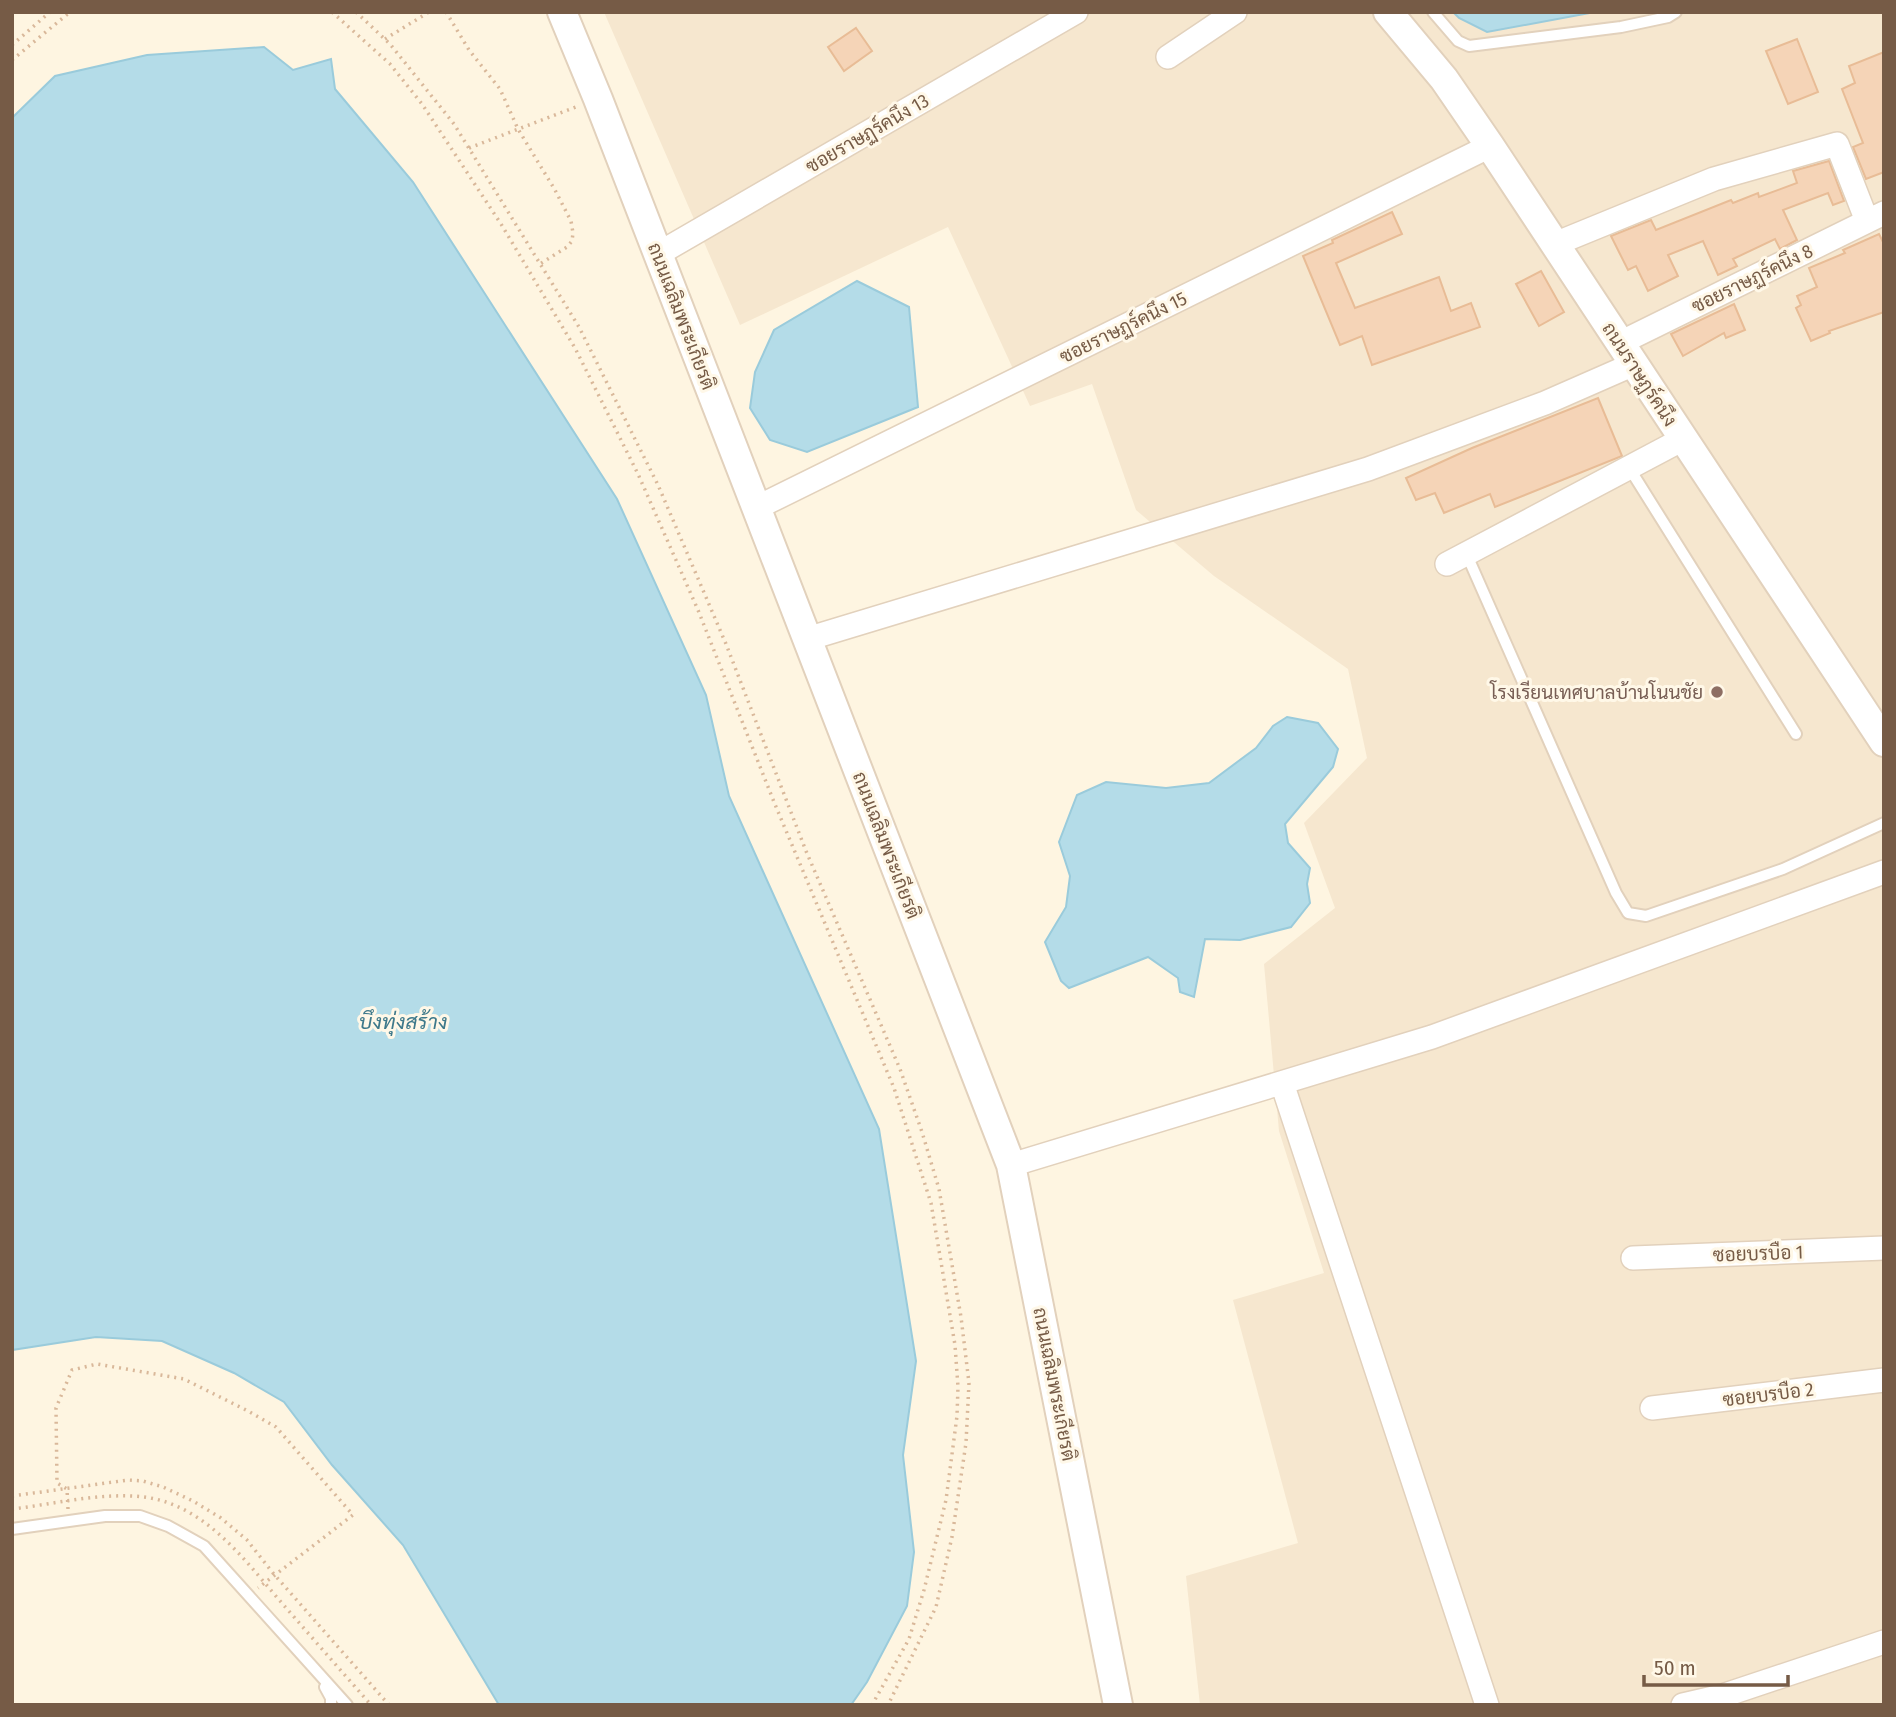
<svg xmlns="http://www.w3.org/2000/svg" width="1896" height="1717" font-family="'Fira Sans Condensed',Sarabun,sans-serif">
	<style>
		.residential { fill: #f6e7cf }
		.water { fill: #b4dce8; stroke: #9acbdb; stroke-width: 2 }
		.building { fill: #f5d4b7; stroke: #e8bc96; stroke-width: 2 }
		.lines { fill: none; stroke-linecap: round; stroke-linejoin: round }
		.service-casing { stroke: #e2d1bc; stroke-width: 14 }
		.minor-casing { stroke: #e2d1bc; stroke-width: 26 }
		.tertiary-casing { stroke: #e2d1bc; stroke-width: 32 }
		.path { stroke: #d9b89a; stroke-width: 3.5; stroke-dasharray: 2 5; stroke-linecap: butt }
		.service { stroke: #fff; stroke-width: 10 }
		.minor { stroke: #fff; stroke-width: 23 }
		.tertiary { stroke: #fff; stroke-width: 28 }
		.education-dot { fill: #8d6e63; stroke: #fff8e8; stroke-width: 2.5 }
		.labels { text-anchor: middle; stroke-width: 6; stroke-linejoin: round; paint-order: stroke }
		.street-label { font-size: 19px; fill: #765b46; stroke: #fff8e8 }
		.education-label { font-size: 19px; fill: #785e54; stroke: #fff8e8; text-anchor: end }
		.water-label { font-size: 21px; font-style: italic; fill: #3e798b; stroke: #fff8e8 }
	</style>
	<rect width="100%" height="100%" fill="#fef5e1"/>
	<path class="residential" d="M604,12H1884V1705H1200L1186,1576L1298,1543L1233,1300L1324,1273L1279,1131L1264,964L1335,908L1304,823L1367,758L1348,669L1214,576L1136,510L1092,384L1030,406L948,227L740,325Z"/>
	<path class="water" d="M1453,12H1595L1487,32L1459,18Z
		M264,47L293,70L331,59L335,89L413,182L617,499L706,695L729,796L879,1129L916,1361L903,1455L914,1552L907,1606L867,1682L851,1705H499L403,1545L332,1465L284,1402L234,1373L162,1341L96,1337L12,1350V118L55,76L147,55Z
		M857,281L909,307L918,407L807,452L770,440L750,408L755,372L774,330Z
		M1287,717L1318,723L1338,749L1333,767L1285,824L1288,843L1310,868L1307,884L1310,903L1291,927L1240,940L1205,939L1194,997L1180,992L1178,978L1148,957L1069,988L1061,981L1045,942L1066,907L1070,876L1059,842L1077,795L1106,782L1166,788L1209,783L1256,748L1273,726Z"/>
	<path class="building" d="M856,28L872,51L844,71L828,47Z
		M1797,39L1818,92L1788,104L1766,51Z
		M1884,52V172L1866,179L1853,147L1863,143L1842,89L1855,83L1849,66Z
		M1829,161L1844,201L1833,205L1828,193L1783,210L1797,240L1780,249L1775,239L1733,259L1737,266L1718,275L1703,241L1668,255L1678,276L1648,291L1636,266L1628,270L1611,236L1651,220L1656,230L1731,200L1733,203L1758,193L1759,197L1797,183L1793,171Z
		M1392,212L1402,234L1336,263L1355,308L1439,277L1451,311L1471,303L1480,327L1372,365L1362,336L1340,345L1303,256L1333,243L1332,240Z
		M1879,234L1884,244V312L1829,331L1830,333L1811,341L1796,308L1801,305L1797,296L1817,287L1809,268L1845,253L1843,250Z
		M1541,271L1564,312L1539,326L1516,284Z
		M1734,304L1745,330L1726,338L1724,333L1683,356L1671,334Z
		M1598,398L1622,456L1495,507L1490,494L1444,513L1435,493L1416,500L1406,478L1472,448Z"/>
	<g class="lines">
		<g class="service-casing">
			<path id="service" d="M1433,12L1458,41L1469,46L1621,27L1668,17L1676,12
				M1628,466L1796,734
				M1466,553L1616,893L1628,913L1646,916L1783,869L1884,823
				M12,1529L105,1516H140L168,1526L204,1546L347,1705
				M325,1687L331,1698V1705"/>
		</g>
		<g class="minor-casing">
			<path id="minor" d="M1168,57L1235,12
				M1555,244L1714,179L1837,144L1867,221
				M658,254L1076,12
				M1620,343L1884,213
				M756,508L1490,146
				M1447,564L1683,439
				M807,639L1368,469L1545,403L1634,364
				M1282,1083L1487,1705
				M1011,1165L1432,1037L1884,872
				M1633,1258L1884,1248
				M1652,1408L1884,1380
				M1683,1705L1722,1696L1884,1642"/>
		</g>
		<g class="tertiary-casing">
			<path id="tertiary" d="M562,12L598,99L1011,1165L1118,1705
				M1388,12L1444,79L1490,146L1884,742"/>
		</g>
		<path class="path" d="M332,12L390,64L422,104L501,224L575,348L638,474L698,610L774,802L894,1088L931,1203L955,1345L958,1387L957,1416L946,1500L924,1590L909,1639L872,1705
			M356,12L390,44L454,124L579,327L658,485L726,644L806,851L900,1069L922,1132L939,1189L961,1317L969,1383L966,1443L952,1537L936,1607L888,1705
			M446,12L469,50L500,89L518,129L555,190L571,221L573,233L572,241L567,247L540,264
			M385,39L429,12
			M12,45L50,12
			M12,60L70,12
			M469,148L576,107
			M12,1496L128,1480L143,1481L163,1487L193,1501L221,1518L247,1540L273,1573L389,1705
			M12,1509C55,1504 101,1492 144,1497C208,1505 248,1565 287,1609C315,1641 343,1673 371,1705
			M68,1509L67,1489L57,1483L56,1408L72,1370L97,1364L184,1379L248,1411L276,1427L353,1515L258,1588"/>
		<use href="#service" class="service"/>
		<use href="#minor" class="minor"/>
		<use href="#tertiary" class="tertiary"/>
	</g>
	<circle class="education-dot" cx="1717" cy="692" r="7"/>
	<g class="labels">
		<g class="street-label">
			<text transform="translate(867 133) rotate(-30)" y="7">ซอยราษฏร์คนึง 13</text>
			<text transform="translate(1752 278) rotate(-26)" y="7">ซอยราษฏร์คนึง 8</text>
			<text transform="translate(682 316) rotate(69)" y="7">ถนนเฉลิมพระเกียรติ</text>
			<text transform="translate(1123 327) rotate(-26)" y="7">ซอยราษฏร์คนึง 15</text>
			<text transform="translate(1640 374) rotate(57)" y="7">ถนนราษฏร์คนึง</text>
			<text transform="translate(887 845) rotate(69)" y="7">ถนนเฉลิมพระเกียรติ</text>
			<text transform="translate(1758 1253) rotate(-2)" y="7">ซอยบรบือ 1</text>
			<text transform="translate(1055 1384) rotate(79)" y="7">ถนนเฉลิมพระเกียรติ</text>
			<text transform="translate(1768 1394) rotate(-7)" y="7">ซอยบรบือ 2</text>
		</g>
		<g class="education-label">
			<text x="1703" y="699">โรงเรียนเทศบาลบ้านโนนชัย</text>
		</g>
		<g class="water-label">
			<text x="403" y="1029">บึงทุ่งสร้าง</text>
		</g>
	</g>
	<rect width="1896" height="1717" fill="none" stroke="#765b46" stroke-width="28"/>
	<path d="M1644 1675v10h144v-10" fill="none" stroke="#765b46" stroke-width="3.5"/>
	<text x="1654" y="1675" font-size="21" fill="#765b46" stroke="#fff8e8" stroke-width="5" paint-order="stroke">50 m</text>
</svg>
